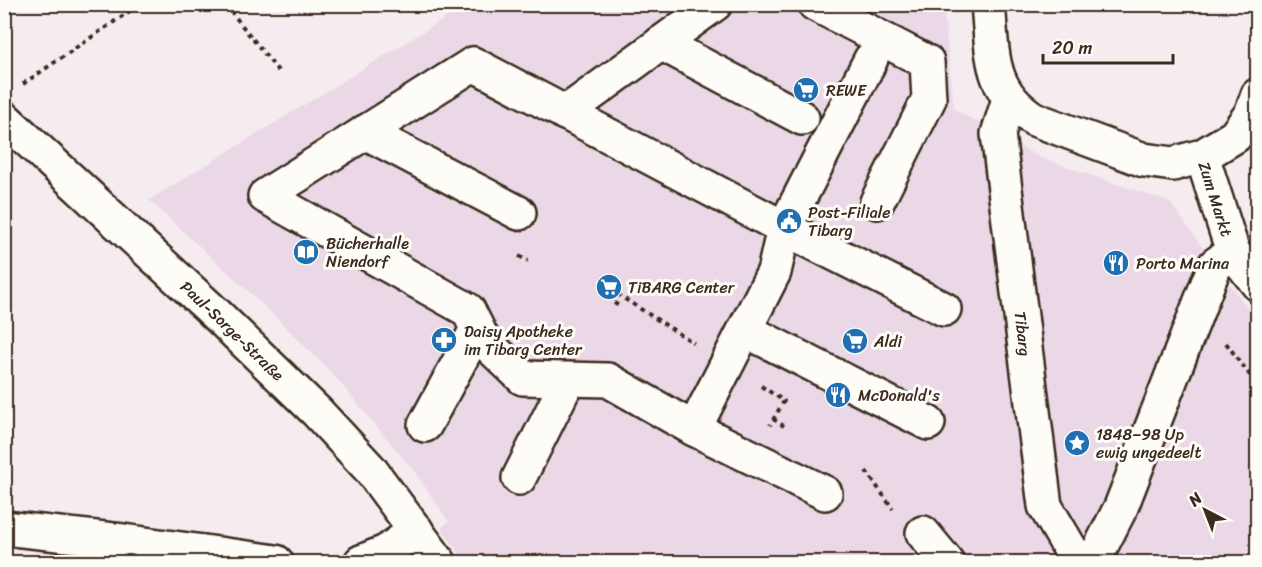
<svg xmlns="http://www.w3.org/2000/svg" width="1262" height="567" font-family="Sriracha,sans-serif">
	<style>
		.built { fill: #ebd8e6 }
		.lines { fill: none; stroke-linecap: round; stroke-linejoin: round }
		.minor-casing { stroke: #3b2a1e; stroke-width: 38 }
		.path { stroke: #3b2a1e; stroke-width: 4; stroke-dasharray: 4.5 4.5; stroke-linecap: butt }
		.minor { stroke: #fdfcf7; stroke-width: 33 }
		.labels { text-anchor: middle; stroke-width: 6; stroke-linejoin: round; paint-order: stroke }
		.poi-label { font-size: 16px; fill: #3b2a1e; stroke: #fdfcf7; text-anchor: start }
		.street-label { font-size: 16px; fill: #3b2a1e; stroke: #fdfcf7 }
	</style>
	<rect width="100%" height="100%" fill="#f5ecef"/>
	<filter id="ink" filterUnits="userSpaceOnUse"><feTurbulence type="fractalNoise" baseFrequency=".0167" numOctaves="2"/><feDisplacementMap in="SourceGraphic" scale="12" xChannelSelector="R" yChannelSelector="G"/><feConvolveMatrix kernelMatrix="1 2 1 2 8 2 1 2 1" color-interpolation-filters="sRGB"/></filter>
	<g filter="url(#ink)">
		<path class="built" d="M467,5H943L954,109L1041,158L1170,202L1215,265L1257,320V562H466L441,528L449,522L414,471L347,391L326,367L261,303L149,200Z"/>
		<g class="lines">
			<g class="minor-casing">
				<g id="minor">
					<path d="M815,4L927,62L929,99L877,202"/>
					<path d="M988,4C993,53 988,90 1034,119L1144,160L1173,164L1202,156L1235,136L1251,114L1258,95"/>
					<path d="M661,43L802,118"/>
					<path d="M871,59L784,228L774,272L694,429L608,380L523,378L483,340L468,310L265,196L473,64L784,228L944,309"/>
					<path id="s1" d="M1009,99L998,134L1045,506L1078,562"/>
					<path d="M565,113L715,4"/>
					<path id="s2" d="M4,118L214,312L317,412L370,469L439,562"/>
					<path d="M365,132L519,213"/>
					<path id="s3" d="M1202,156L1233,252L1258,284"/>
					<path d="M745,330L928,423"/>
					<path d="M425,425L477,329"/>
					<path d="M694,429L825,493"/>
					<path d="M519,478L568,380"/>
					<path d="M4,528L123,541L276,562"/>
					<path d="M923,533L947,562"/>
					<path d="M361,562L386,552L416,530"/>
					<path d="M1093,562L1121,507L1215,265L1233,252"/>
				</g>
			</g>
			<path class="path" d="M225,4L279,72
				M23,84L140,4
				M519,256L528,261
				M617,294L694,343
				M614,303L619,306
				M1226,343L1258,386
				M761,386L784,401L770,425
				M773,419L784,426
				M866,471L893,509"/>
			<use href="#minor" class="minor"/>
		</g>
	</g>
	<defs>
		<g id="supermarket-disc" transform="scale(1.35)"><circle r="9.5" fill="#1f6fb2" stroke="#fdfcf7"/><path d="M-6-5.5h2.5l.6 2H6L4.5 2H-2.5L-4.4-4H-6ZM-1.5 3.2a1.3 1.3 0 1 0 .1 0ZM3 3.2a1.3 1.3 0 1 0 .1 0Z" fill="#fff"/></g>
		<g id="civic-disc" transform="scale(1.35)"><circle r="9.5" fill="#1f6fb2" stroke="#fdfcf7"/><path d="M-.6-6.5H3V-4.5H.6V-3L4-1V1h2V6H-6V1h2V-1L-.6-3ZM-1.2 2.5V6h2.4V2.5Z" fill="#fff"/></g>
		<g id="library-disc" transform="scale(1.35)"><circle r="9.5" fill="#1f6fb2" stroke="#fdfcf7"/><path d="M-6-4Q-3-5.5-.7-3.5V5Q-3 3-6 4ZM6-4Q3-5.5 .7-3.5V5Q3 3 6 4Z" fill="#fff"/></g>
		<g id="restaurant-disc" transform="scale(1.35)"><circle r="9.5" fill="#1f6fb2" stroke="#fdfcf7"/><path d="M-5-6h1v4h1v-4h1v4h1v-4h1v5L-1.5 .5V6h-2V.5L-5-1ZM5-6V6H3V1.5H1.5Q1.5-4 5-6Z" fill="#fff"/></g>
		<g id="pharmacy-disc" transform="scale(1.35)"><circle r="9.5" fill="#1f6fb2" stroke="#fdfcf7"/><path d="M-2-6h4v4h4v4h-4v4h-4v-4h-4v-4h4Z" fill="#fff"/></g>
		<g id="sight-disc" transform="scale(1.35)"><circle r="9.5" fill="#1f6fb2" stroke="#fdfcf7"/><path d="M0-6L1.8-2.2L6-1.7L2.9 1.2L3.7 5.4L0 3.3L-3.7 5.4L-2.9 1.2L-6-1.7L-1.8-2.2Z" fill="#fff"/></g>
	</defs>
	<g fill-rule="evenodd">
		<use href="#supermarket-disc" x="806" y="90"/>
		<use href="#civic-disc" x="789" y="221"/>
		<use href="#library-disc" x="306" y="252"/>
		<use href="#restaurant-disc" x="1116" y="263"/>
		<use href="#supermarket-disc" x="609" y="287"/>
		<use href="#pharmacy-disc" x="444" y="340"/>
		<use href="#supermarket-disc" x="855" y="341"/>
		<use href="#restaurant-disc" x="838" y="395"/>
		<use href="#sight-disc" x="1077" y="443"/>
	</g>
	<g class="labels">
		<g class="poi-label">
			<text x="826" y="96">REWE</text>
			<text x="808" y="218">Post-Filiale<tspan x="808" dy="18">Tibarg</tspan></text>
			<text x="326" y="249">Bücherhalle<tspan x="326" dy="18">Niendorf</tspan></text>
			<text x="1136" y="269">Porto Marina</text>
			<text x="628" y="293">TiBARG Center</text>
			<text x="464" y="337">Daisy Apotheke<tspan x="464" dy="18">im Tibarg Center</tspan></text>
			<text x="874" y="347">Aldi</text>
			<text x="858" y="401">McDonald's</text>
			<text x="1096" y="440">1848–98 Up<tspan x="1096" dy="18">ewig ungedeelt</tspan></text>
		</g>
		<g class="street-label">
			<text dy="6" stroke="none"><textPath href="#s3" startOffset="45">Zum Markt</textPath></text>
			<text dy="6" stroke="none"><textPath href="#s2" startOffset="312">Paul-Sorge-Straße</textPath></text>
			<text dy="6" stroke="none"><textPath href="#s1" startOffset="238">Tibarg</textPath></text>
		</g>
	</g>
	<rect width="1262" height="567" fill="none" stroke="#fdfcf7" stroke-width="24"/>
	<rect x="12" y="12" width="1238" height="543" fill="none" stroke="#3b2a1e" stroke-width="2" filter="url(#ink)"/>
	<g transform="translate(1205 510) rotate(318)" stroke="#fdfcf7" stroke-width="4.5" paint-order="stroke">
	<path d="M0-4.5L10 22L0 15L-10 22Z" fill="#3b2a1e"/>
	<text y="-9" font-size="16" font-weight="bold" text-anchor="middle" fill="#3b2a1e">N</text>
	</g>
	<path d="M1043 54v9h130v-9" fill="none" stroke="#3b2a1e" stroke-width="3"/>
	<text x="1052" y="54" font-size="18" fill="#3b2a1e" stroke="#fdfcf7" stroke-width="4.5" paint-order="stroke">20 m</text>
</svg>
